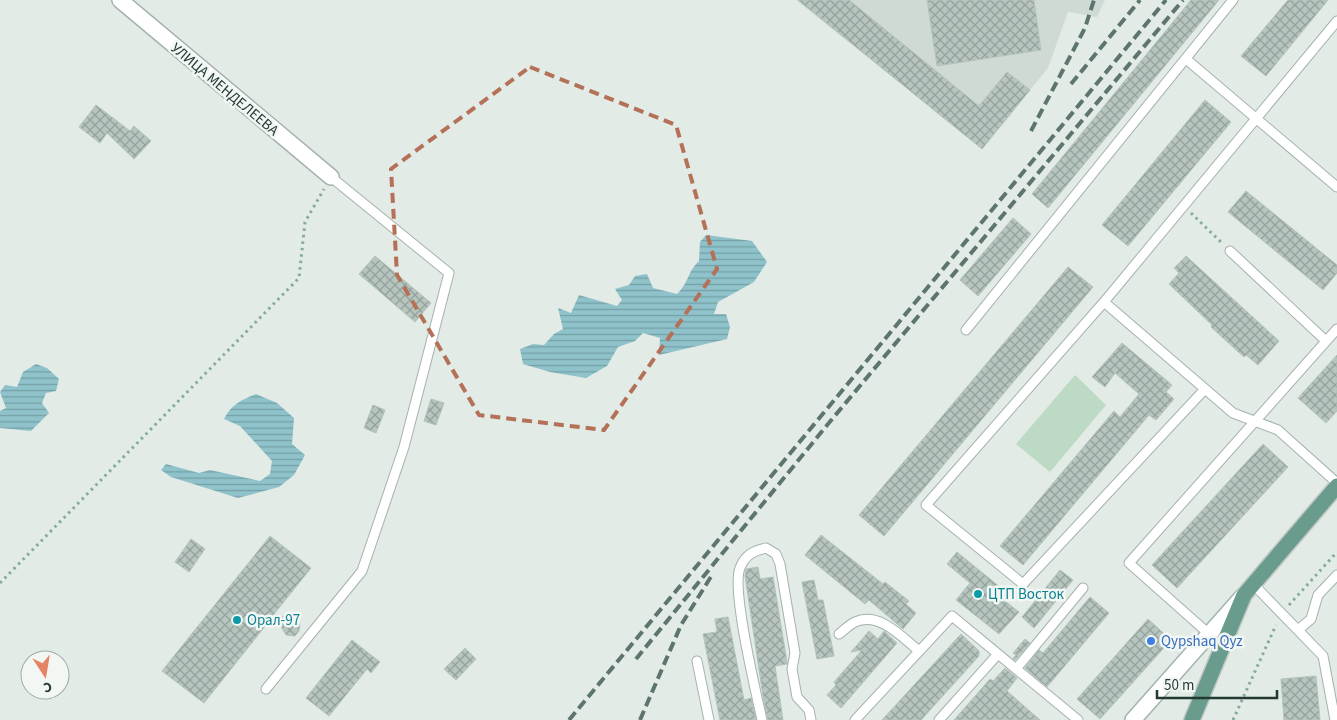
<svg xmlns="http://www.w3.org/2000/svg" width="1337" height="720" font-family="'Source Sans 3',sans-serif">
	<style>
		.built { fill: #d0dad5 }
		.pitch { fill: #bcdac4 }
		.water { fill: url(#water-rules) }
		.building { fill: url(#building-cross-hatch); stroke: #b5c3bd }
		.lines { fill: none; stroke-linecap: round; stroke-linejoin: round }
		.lane-casing { stroke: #a5b2ad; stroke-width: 11 }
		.street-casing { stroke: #a5b2ad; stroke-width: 18 }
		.secondary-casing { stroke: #a1b5ae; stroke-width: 18 }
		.primary-casing { stroke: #c1c8c6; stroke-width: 18 }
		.path { stroke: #85ab9f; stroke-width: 3; stroke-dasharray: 2.5 4; stroke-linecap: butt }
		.lane { stroke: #fff; stroke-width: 9 }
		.street { stroke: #fff; stroke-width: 15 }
		.secondary { stroke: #fff; stroke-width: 15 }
		.primary { stroke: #6a9c8e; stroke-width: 15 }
		.rail { stroke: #5e756f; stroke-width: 4; stroke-dasharray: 10 5; stroke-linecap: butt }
		.marked { fill: none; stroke: #b47158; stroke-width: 4; stroke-dasharray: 10 6; stroke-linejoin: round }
		.culture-dot { fill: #0f9aa8; stroke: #f2f7f4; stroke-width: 2 }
		.shop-dot { fill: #3f7fe0; stroke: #f2f7f4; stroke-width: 2 }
		.labels { text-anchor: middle; stroke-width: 5; stroke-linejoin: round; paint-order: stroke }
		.street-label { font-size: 15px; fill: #233a33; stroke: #f2f7f4 }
		.culture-label { font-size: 15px; fill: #0d838f; stroke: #f2f7f4; text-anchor: start }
		.shop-label { font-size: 15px; fill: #366cbe; stroke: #f2f7f4; text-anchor: start }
	</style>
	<defs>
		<pattern id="water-rules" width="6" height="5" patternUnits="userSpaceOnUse" patternTransform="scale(1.25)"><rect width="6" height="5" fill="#8fc2cb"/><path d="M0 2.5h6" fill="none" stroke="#749fa5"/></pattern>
		<pattern id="building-cross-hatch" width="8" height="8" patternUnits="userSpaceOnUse" patternTransform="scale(1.25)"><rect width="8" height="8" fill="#b7c5bf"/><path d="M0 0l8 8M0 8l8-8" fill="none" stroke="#94a19c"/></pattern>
	</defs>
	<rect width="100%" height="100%" fill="#e2ebe6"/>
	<path class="built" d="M796,0H1105L1097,17L1068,12L1048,68L982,149Z"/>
	<path class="pitch" d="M1075,375L1106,405L1050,472L1016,444Z"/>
	<path class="water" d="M706,235L752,241L767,262L754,282L718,302L714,314H726L730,327L727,339L659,355L660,338L643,333L635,341L618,347L607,366L586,378L550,372L523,364L520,349L533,344L544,345L554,334L563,329L558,308L571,313L579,295L617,306L622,300L615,289L629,285L635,276L647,274L653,288L677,294C690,281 686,274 699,261L700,242Z
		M36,364L47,368L59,379L56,391L46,393L42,403L49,413L31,431L0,428V411L6,408L0,392L5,385L17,387L23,372Z
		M256,394L277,403L294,418L292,444L305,455L294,475L279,487L238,498L171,477L161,470L166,464L199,473L210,470L260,481L270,474L272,461L240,426L224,419C231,405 241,400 256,394Z"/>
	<path class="building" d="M798,0H849L979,106L1007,72L1030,90L982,149Z
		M927,0H1034L1041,50L937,66Z
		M1191,0H1219L1048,208L1032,194Z
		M1288,0H1328L1266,76L1241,56Z
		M1205,100L1231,122L1128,246L1102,225Z
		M96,105L130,131L134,126L151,141L134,159L107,133L100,143L79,127Z
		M1246,191L1337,265V273L1323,290L1228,212Z
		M1013,218L1031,234L978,296L960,280Z
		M375,256L431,303L415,322L359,274Z
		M1186,256L1279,341L1258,365L1246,355L1244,357L1211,327L1212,325L1169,284L1179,273L1174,268Z
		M1068,267L1093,287L884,536L859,515Z
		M1122,343L1172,385L1166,392L1174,399L1156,420L1149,415L1023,565L1000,546L1114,411L1120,417L1139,394L1115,373L1105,387L1092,377Z
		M1337,355V411L1326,423L1298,398Z
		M431,399L444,403L436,425L424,421Z
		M373,405L385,410L376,433L364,428Z
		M1263,444L1288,467L1177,588L1152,565Z
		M821,535L883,584L885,582L909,601L906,604L916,613L903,629L869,600L865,604L805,555Z
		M270,536L311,568L274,614L297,620L300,626L299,631L295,636L286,635L274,615L204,703L162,671Z
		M191,539L205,549L189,572L175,562Z
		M957,552L1001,588L996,594L1019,612L999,634L956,600L970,583L947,564Z
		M758,567L760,579L773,577L787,662V664L775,666L783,720H768L763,696L745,576L746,569Z
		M1060,570L1073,580L1034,628L1022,617Z
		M814,580L818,600H823L834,656L817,659L802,582Z
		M1090,597L1109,613L1047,687L1025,668L1039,650L1043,653Z
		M728,617L744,700L751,698L756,720H720L703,634L717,632L715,619Z
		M1148,619L1171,640L1100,719L1077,699Z
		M869,631L878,639L884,631L897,643L841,708L827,695L836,685L834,682L862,650L851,652Z
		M961,634L979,651V656L921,720H882Z
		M1025,639L1030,643L1015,660L1013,658L1016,655L1013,653Z
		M352,640L380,662L371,673L367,669L329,716L306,698Z
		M465,648L476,659L456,680L444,669Z
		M1005,668L1017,678L1007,691L1040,720H954L990,679L993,681Z
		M1316,676L1320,720H1284L1281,679Z"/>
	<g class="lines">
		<g class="lane-casing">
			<path id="lane" d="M1337,21L1104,302L1233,413L1278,430L1337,483
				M1186,59L1337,187
				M1230,251L1326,341
				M1104,302L926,505L1023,584L1205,389
				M966,330L1233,0
				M1253,584L1323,656L1335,720
				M1298,630L1311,619L1318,595L1337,575
				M839,634C844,630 849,625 855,622C879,611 902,637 919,651
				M1209,634L1129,563L1337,329
				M697,661L709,720
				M1016,669L1083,588
				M266,689L362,571L404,447L449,273L331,177
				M762,720C756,692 731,589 740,568C745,555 753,551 766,548L776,554L780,564L795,653L792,669L797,697L809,710L811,720
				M855,720L952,616L1078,720
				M939,720L998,654"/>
		</g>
		<g class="street-casing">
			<path id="street" d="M120,0L331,177"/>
		</g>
		<g class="secondary-casing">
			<path id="secondary" d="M1133,720L1243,596"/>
		</g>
		<g class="primary-casing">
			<path id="primary" d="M1192,720L1244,595L1337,486"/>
		</g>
		<path class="path" d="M1191,213L1223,244
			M0,583L299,278L305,222L324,189
			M1289,605L1337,552
			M1233,720L1276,625"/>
		<use href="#lane" class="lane"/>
		<use href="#street" class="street"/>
		<use href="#secondary" class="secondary"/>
		<use href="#primary" class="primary"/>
		<path class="rail" d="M1071,84L1140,0
			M1031,131L1085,28L1094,0
			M636,659L828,424L1183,0
			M569,720L1166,0
			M640,720L681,625L712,575"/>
	</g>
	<path class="marked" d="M530,67L676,125L717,269L604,430L479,415L397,275L391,169Z"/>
	<g class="culture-dot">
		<circle cx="978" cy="594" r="5"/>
		<circle cx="237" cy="620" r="5"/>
	</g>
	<circle class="shop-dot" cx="1151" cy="641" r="5"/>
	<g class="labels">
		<g class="street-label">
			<text transform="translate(225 89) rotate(40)" y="5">УЛИЦА МЕНДЕЛЕЕВА</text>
		</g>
		<g class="culture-label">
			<text x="988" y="599">ЦТП Восток</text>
			<text x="247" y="625">Орал-97</text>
		</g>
		<g class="shop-label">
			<text x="1161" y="646">Qypshaq Qyz</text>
		</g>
	</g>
	<g transform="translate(45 675) rotate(168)"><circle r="24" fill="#f2f7f4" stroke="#9faba7"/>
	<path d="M0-4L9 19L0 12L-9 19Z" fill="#e58365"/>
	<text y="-8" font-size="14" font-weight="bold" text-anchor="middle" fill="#233a33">С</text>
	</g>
	<path d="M1157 690v8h120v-8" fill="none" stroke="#233a33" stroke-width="2.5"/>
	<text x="1164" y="690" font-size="15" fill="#233a33" stroke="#f2f7f4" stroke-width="4" paint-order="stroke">50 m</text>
</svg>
